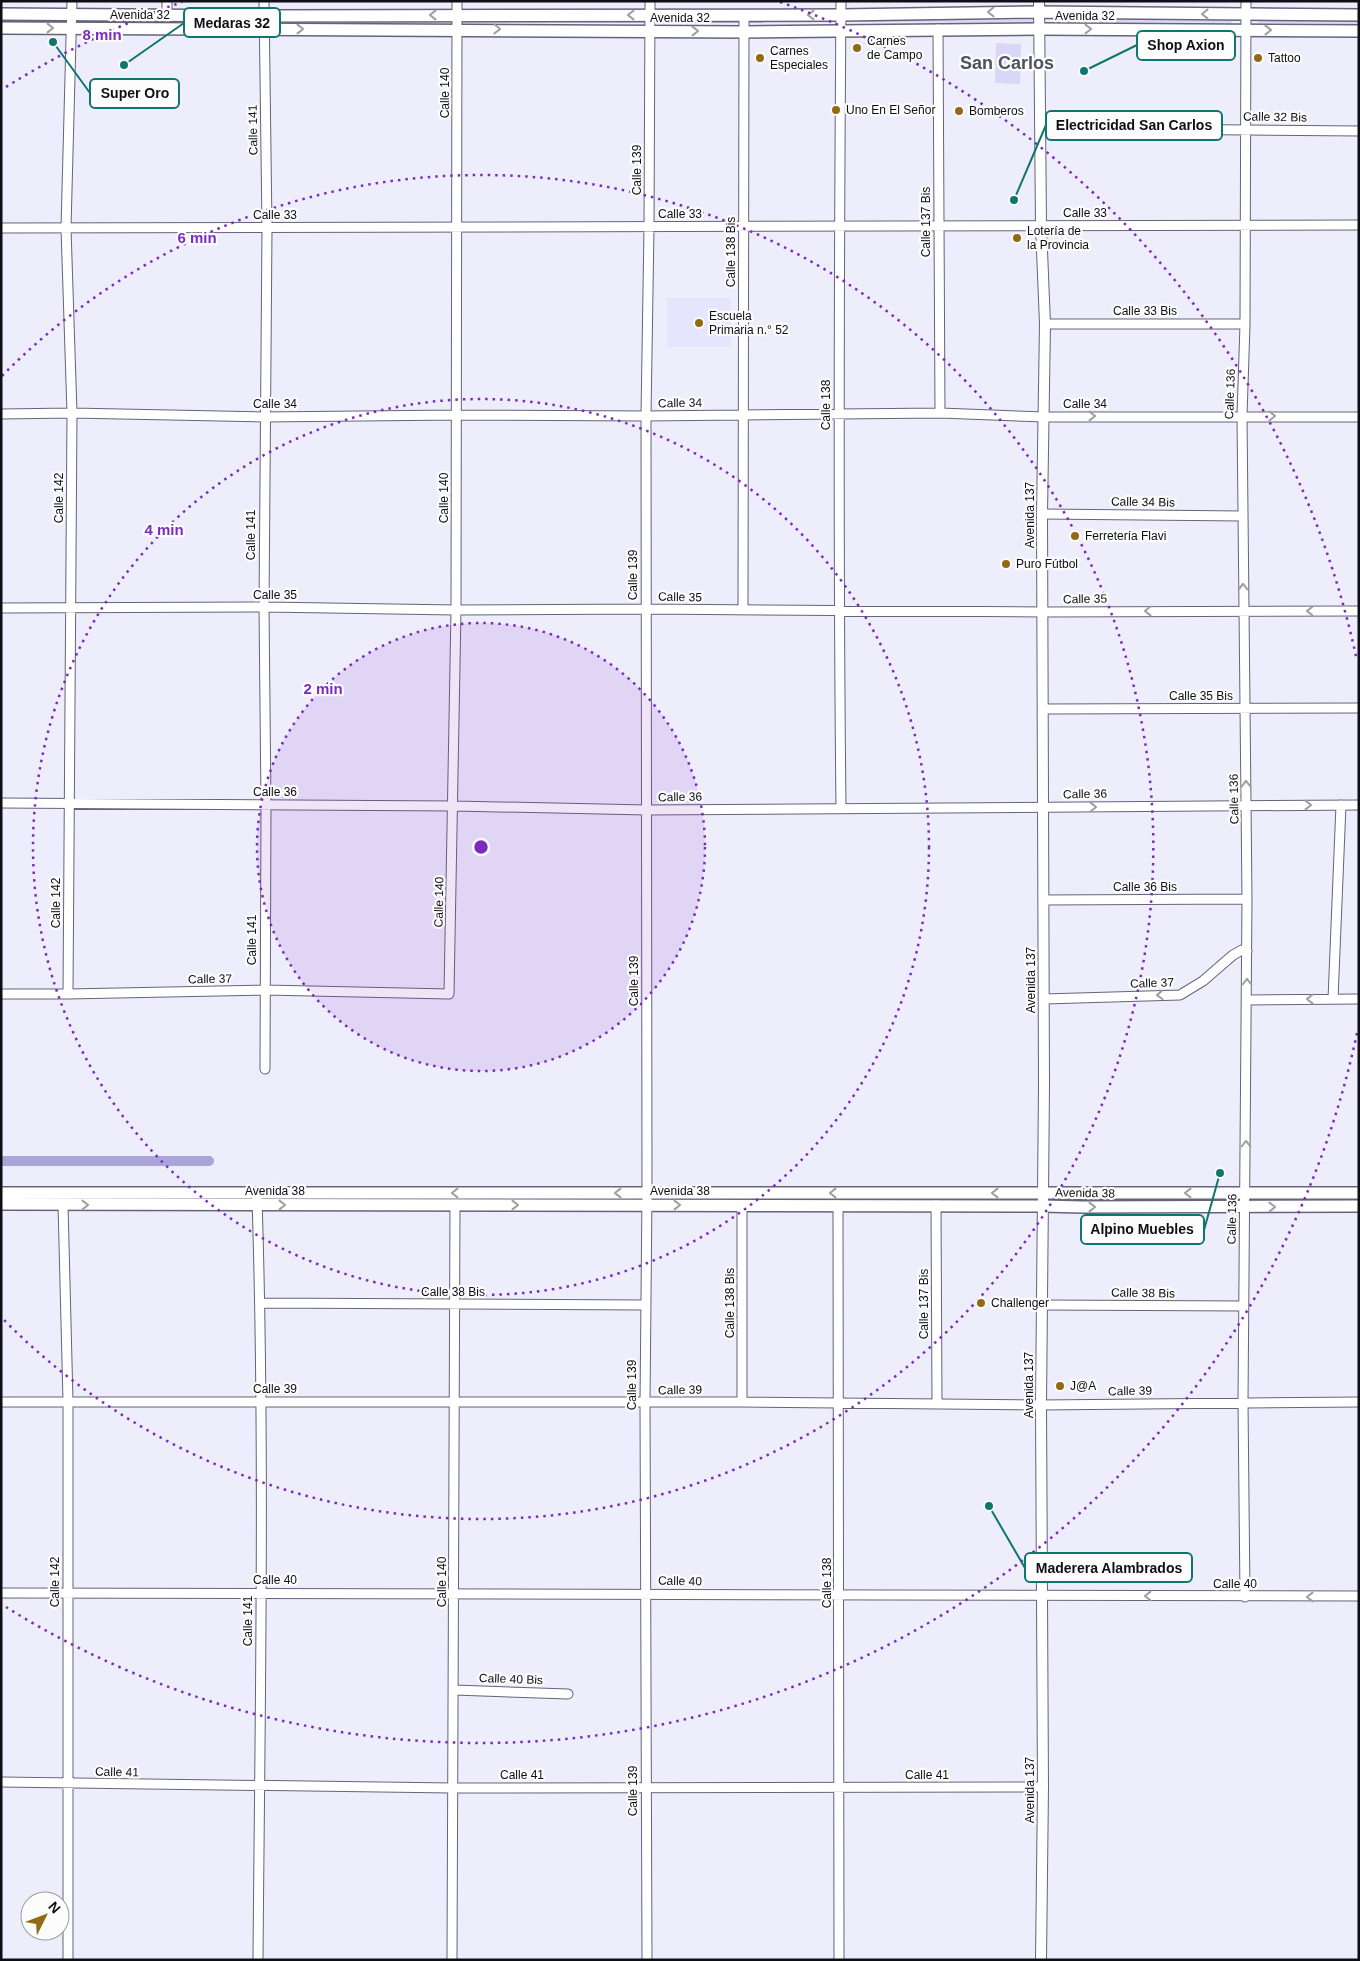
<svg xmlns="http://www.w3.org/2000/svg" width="1360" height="1961" font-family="Helvetica,sans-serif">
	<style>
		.built { fill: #e6e5fe }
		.green { fill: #d9d7f7 }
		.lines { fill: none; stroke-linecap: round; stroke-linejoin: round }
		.canal { stroke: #a9a5d8; stroke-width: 10 }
		.minor-casing { stroke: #656479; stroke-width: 11 }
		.tertiary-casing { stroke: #656479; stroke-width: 12 }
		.secondary-casing { stroke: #656479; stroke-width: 14 }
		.minor { stroke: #fff; stroke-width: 9 }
		.tertiary { stroke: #fff; stroke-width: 10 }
		.secondary { stroke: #fff; stroke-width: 11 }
		.oneway { stroke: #9f9fa2 }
		.ring { fill: none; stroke: #7b2cbf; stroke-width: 2.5; stroke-dasharray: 2.5 5 }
		.poi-dot { fill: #946914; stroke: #fcfcfc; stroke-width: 2 }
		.labels { text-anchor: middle; stroke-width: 4.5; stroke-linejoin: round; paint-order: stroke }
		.street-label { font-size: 12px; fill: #0e0e16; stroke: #fcfcfc }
		.poi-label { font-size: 12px; fill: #0e0e16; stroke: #fcfcfc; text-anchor: start }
		.district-label { font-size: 18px; font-weight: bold; fill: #515064; stroke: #fcfcfc }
		.centre { fill: #7b2cbf; stroke: #fcfcfc; stroke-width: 2.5 }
		.ring-label { font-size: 15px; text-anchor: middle; font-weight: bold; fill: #7b2cbf; stroke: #fcfcfc; stroke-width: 4.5; stroke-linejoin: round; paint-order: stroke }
		.leader { fill: none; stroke: #0f766e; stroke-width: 2 }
		.callout-dot { fill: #0f766e; stroke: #fcfcfc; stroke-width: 2 }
		.callout { fill: #fcfcfc; stroke: #0f766e; stroke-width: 2 }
		.callout-label { font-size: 14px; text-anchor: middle; font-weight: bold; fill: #0e0e16 }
	</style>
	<rect width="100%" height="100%" fill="#eeedfc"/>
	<path class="built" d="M667,298H731V347H667Z"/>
	<path class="green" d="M856,19L1038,20V23L856,22Z
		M1061,19L1232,21L1231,23L1061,22Z
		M1258,20L1359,21V24L1258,23Z
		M996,43L1021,44L1020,84L995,83Z"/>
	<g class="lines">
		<path class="canal" d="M1,1161H209"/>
		<g class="minor-casing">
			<path id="minor" d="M167,1V15
				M264,1L267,228L264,607L266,805L265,1069
				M841,1C839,270 838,539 841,808
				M938,29L940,413
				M1041,128L1359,131
				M1,228L1359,225
				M1045,324H1245
				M1,414L72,413L264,417L456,415L646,416L940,413L1044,417H1359
				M1042,514L1242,516
				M1,608L264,607L456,610L646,609L1043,612L1359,611
				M743,610L744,15
				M1044,709L1359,708
				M1,803L454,806L647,810L1359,805
				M1044,900L1247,899
				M1,994H68L265,990L449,994L456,610L457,1
				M68,994L72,413L66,228L72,1
				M1044,999L1180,995L1203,981L1233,955L1242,950L1247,951
				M1333,999L1341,805
				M1247,1000L1359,999
				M257,1198C265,1452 260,1706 258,1960
				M63,1204L68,1401V1960
				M742,1205V1402
				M838,1205L839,1960
				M936,1205L937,1403
				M260,1303L645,1305
				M1041,1305L1244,1306
				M1,1402H742L1041,1405L1359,1402
				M1,1593L1359,1596
				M1245,1597L1243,1402L1247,899L1242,416L1245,324L1246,1
				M454,1690L568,1694
				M1,1782L452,1788L1043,1787
				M452,1960L455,1205
				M647,1960L645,1403L647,1193L646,416L649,227L650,1"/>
		</g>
		<g class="tertiary-casing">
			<path id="tertiary" d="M1039,1L1041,226L1045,324L1042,514L1044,1087L1041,1405L1043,1787L1041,1960"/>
		</g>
		<g class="secondary-casing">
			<path id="secondary" d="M1,14L264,16L841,15L1039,12L1359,15
				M1,28L745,32L1039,29L1359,31
				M1,1193H1359
				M1,1204L1043,1206L1083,1207L1359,1206"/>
		</g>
		<use href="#minor" class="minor"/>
		<use href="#tertiary" class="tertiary"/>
		<use href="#secondary" class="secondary"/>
	</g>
	<defs><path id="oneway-chevron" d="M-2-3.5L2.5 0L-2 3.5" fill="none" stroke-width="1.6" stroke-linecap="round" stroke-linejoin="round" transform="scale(1.25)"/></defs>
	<g class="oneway">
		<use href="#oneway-chevron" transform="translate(991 12) rotate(179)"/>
		<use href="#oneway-chevron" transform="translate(1205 14) rotate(-180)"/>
		<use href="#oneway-chevron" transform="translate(433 15) rotate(180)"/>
		<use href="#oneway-chevron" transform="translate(631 15) rotate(180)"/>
		<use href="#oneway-chevron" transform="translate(811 15) rotate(180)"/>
		<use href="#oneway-chevron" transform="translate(50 28)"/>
		<use href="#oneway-chevron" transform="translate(300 29)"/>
		<use href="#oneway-chevron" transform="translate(497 29) rotate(1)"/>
		<use href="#oneway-chevron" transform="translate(1088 29)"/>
		<use href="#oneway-chevron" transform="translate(1268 30)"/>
		<use href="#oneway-chevron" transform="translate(695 31)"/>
		<use href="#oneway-chevron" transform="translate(1092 416)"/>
		<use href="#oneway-chevron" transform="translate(1272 416) rotate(1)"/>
		<use href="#oneway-chevron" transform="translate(1243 587) rotate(-91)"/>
		<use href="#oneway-chevron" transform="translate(1148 611) rotate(179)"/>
		<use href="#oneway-chevron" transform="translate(1310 611) rotate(-180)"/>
		<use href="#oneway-chevron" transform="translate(1246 784) rotate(-91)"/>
		<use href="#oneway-chevron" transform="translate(1308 805)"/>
		<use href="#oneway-chevron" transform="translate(1093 807) rotate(-1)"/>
		<use href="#oneway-chevron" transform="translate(1247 982) rotate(-90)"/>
		<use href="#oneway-chevron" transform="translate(1160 995) rotate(178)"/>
		<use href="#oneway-chevron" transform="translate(1310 999) rotate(180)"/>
		<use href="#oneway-chevron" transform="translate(1246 1144) rotate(-90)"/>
		<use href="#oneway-chevron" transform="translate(455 1193) rotate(180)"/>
		<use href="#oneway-chevron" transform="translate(618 1193) rotate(180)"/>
		<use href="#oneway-chevron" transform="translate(833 1193) rotate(180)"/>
		<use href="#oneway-chevron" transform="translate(995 1193) rotate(180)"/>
		<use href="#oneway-chevron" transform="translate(1188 1193) rotate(180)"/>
		<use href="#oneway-chevron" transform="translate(85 1205)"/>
		<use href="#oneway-chevron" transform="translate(282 1205)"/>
		<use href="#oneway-chevron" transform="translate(515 1205)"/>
		<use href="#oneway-chevron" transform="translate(677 1205)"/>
		<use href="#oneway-chevron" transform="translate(1092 1207)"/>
		<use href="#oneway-chevron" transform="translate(1272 1207) rotate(-1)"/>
		<use href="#oneway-chevron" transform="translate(1148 1596) rotate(-180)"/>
		<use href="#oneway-chevron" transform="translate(1310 1597) rotate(180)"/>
	</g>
	<circle cx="481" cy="847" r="224" fill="#7b2cbf" fill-opacity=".12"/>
	<g class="ring">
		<circle cx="481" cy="847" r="224"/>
		<circle cx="481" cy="847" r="448"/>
		<path d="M2 376A672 672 0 1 1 2 1318"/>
		<path d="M1357 1033A896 896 0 0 1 6 1607M6 87A896 896 0 0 1 182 2M780 2A896 896 0 0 1 1357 661"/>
	</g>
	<g class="poi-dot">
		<circle cx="857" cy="48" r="5"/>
		<circle cx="760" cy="58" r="5"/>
		<circle cx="1258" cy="58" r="5"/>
		<circle cx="836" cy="110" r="5"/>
		<circle cx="959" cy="111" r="5"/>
		<circle cx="1017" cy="238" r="5"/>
		<circle cx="699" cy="323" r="5"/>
		<circle cx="1075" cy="536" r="5"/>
		<circle cx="1006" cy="564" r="5"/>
		<circle cx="981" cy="1303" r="5"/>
		<circle cx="1060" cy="1386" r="5"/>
	</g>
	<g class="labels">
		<g class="street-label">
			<text x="140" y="19">Avenida 32</text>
			<text x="1085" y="20">Avenida 32</text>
			<text x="680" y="22">Avenida 32</text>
			<text transform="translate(445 93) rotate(-90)" y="4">Calle 140</text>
			<text transform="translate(1275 117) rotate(1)" y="4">Calle 32 Bis</text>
			<text transform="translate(253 130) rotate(-91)" y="4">Calle 141</text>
			<text transform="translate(637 170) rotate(-90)" y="4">Calle 139</text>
			<text x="1085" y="217">Calle 33</text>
			<text x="680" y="218">Calle 33</text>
			<text x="275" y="219">Calle 33</text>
			<text transform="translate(926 222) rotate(-90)" y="4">Calle 137 Bis</text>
			<text transform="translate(731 252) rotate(-90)" y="4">Calle 138 Bis</text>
			<text x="1145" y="315">Calle 33 Bis</text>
			<text transform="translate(1230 394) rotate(-88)" y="4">Calle 136</text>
			<text transform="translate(680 403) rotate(-1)" y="4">Calle 34</text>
			<text x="275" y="408">Calle 34</text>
			<text x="1085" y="408">Calle 34</text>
			<text transform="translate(826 405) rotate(-90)" y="4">Calle 138</text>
			<text transform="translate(59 498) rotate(-90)" y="4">Calle 142</text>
			<text transform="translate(444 498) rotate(-90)" y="4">Calle 140</text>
			<text transform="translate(1143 502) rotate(1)" y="4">Calle 34 Bis</text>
			<text transform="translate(1030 515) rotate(-90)" y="4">Avenida 137</text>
			<text transform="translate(251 535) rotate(-90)" y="4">Calle 141</text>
			<text transform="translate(633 575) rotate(-90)" y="4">Calle 139</text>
			<text x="275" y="599">Calle 35</text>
			<text transform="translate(680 597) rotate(1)" y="4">Calle 35</text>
			<text transform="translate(1085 599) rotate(-1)" y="4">Calle 35</text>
			<text x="1201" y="700">Calle 35 Bis</text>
			<text x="275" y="796">Calle 36</text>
			<text transform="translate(1085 794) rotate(-1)" y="4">Calle 36</text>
			<text transform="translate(680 797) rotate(-1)" y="4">Calle 36</text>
			<text transform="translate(1234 799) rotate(-91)" y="4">Calle 136</text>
			<text x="1145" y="891">Calle 36 Bis</text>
			<text transform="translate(439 902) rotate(-89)" y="4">Calle 140</text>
			<text transform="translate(56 903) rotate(-90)" y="4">Calle 142</text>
			<text transform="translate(252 940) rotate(-90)" y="4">Calle 141</text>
			<text transform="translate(210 979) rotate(-1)" y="4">Calle 37</text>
			<text transform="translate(1031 980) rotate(-90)" y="4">Avenida 137</text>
			<text transform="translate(634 981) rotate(-90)" y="4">Calle 139</text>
			<text transform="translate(1152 983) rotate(-2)" y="4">Calle 37</text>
			<text x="275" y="1195">Avenida 38</text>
			<text x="680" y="1195">Avenida 38</text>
			<text transform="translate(1085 1193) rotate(1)" y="4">Avenida 38</text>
			<text transform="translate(1232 1219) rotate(-89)" y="4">Calle 136</text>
			<text x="453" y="1296">Calle 38 Bis</text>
			<text transform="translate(1143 1293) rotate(1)" y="4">Calle 38 Bis</text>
			<text transform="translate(730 1303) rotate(-90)" y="4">Calle 138 Bis</text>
			<text transform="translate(924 1304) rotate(-90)" y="4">Calle 137 Bis</text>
			<text transform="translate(632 1385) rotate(-90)" y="4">Calle 139</text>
			<text transform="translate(1029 1385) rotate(-90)" y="4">Avenida 137</text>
			<text x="275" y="1393">Calle 39</text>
			<text transform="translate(680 1390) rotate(-1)" y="4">Calle 39</text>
			<text transform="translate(1130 1391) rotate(-1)" y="4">Calle 39</text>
			<text x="275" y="1584">Calle 40</text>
			<text transform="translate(680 1581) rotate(1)" y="4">Calle 40</text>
			<text transform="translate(55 1582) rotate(-90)" y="4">Calle 142</text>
			<text transform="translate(442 1582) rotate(-90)" y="4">Calle 140</text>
			<text transform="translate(827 1583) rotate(-90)" y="4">Calle 138</text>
			<text x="1235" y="1588">Calle 40</text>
			<text transform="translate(248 1621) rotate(-90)" y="4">Calle 141</text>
			<text transform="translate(511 1679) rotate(2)" y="4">Calle 40 Bis</text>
			<text transform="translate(117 1772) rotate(1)" y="4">Calle 41</text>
			<text x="522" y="1779">Calle 41</text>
			<text x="927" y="1779">Calle 41</text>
			<text transform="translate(1030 1790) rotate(-90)" y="4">Avenida 137</text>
			<text transform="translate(633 1791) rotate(-90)" y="4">Calle 139</text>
		</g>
		<g class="poi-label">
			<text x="867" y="45">Carnes<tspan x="867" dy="14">de Campo</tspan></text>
			<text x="770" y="55">Carnes<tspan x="770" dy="14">Especiales</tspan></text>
			<text x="1268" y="62">Tattoo</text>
			<text x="846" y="114">Uno En El Señor</text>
			<text x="969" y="115">Bomberos</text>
			<text x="1027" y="235">Lotería de<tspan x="1027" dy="14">la Provincia</tspan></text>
			<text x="709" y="320">Escuela<tspan x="709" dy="14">Primaria n.° 52</tspan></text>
			<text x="1085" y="540">Ferretería Flavi</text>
			<text x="1016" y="568">Puro Fútbol</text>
			<text x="991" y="1307">Challenger</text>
			<text x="1070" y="1390">J@A</text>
		</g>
		<g class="district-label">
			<text x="1007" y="69">San Carlos</text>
		</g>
	</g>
	<circle cx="481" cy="847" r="8" class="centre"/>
	<g class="ring-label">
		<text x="102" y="40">8 min</text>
		<text x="197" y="243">6 min</text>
		<text x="164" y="535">4 min</text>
		<text x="323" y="694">2 min</text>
	</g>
	<path class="leader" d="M124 65L184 23M1084 71L1137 45M53 42L90 93M1014 200L1046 125M1220 1173L1204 1230M989 1506L1025 1568"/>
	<g class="callout-dot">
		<circle cx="124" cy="65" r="5"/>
		<circle cx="1084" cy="71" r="5"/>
		<circle cx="53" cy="42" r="5"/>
		<circle cx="1014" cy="200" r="5"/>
		<circle cx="1220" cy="1173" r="5"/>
		<circle cx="989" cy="1506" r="5"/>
	</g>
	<g class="callout">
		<rect x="184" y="8" width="96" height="29" rx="5"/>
		<rect x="1137" y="31" width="98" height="29" rx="5"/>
		<rect x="90" y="79" width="89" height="29" rx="5"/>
		<rect x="1046" y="111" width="176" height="29" rx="5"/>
		<rect x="1081" y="1215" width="123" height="29" rx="5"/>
		<rect x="1025" y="1553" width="167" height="29" rx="5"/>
	</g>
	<g class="callout-label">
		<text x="232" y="28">Medaras 32</text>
		<text x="1186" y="50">Shop Axion</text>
		<text x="135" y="98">Super Oro</text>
		<text x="1134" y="130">Electricidad San Carlos</text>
		<text x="1142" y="1234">Alpino Muebles</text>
		<text x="1109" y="1573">Maderera Alambrados</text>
	</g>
	<rect width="1360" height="1961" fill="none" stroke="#0e0e16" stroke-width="5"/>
	<g transform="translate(45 1916) rotate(48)"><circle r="24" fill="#fcfcfc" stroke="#9d9da0"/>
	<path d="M0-4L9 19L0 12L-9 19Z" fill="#946914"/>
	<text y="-8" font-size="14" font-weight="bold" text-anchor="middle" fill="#0e0e16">N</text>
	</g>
</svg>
